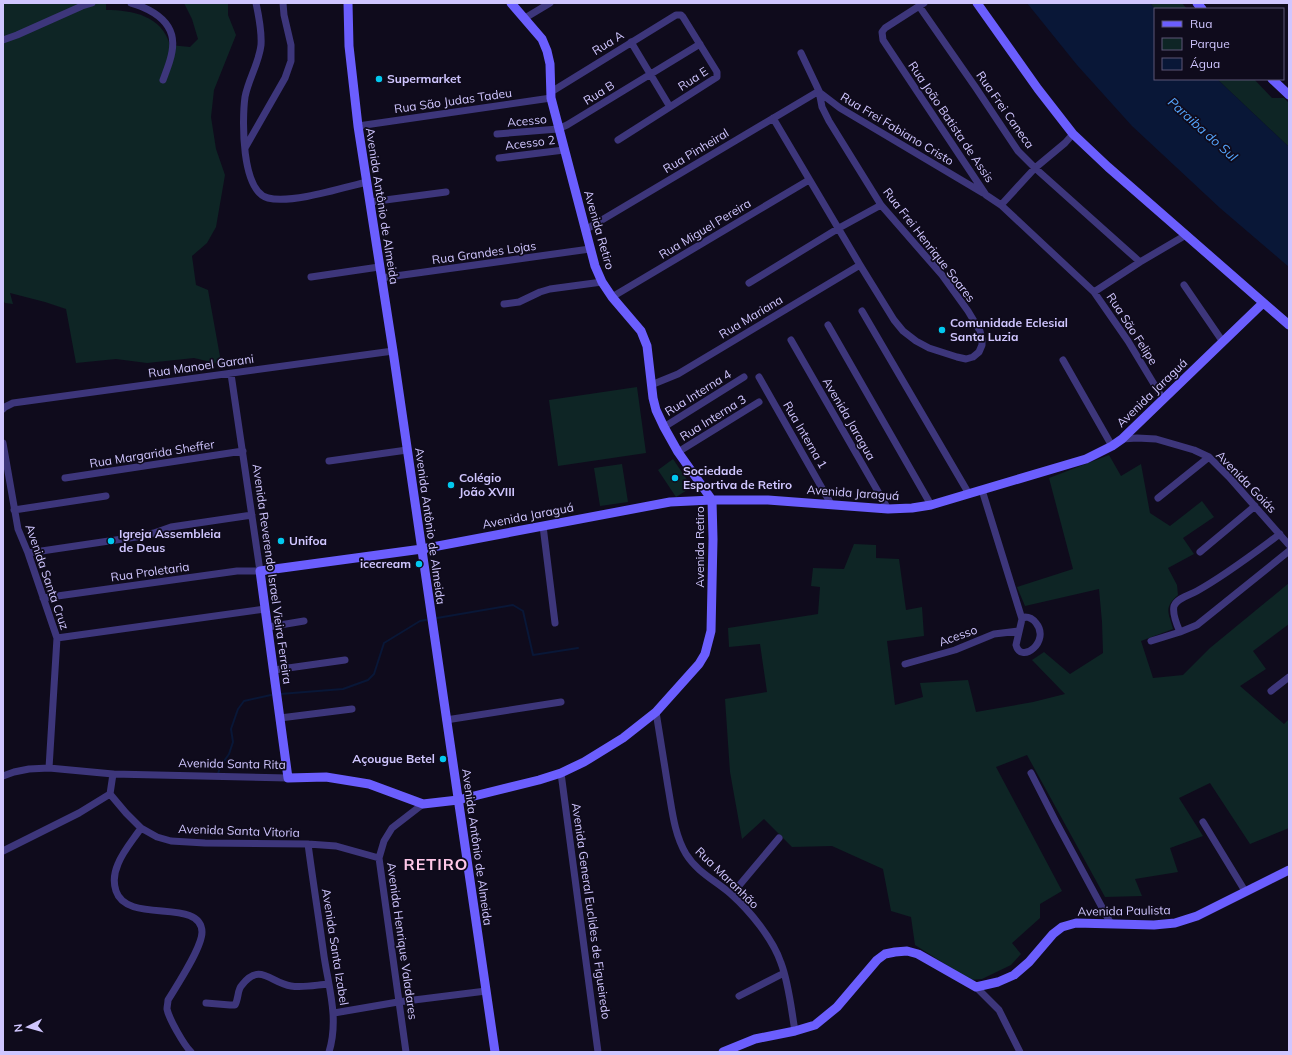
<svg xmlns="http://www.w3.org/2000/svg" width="1292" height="1055" font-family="Mulish,sans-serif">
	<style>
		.green { fill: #0e2525 }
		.water { fill: #091737 }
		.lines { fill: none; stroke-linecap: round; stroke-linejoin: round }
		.stream { stroke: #091737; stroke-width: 2 }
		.street { stroke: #3d367b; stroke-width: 7 }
		.secondary { stroke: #6b5efe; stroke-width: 9 }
		.poi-dot { fill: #02c9ef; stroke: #0f0b1c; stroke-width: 1.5 }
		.labels { text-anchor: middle; stroke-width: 3.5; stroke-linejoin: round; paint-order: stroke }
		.street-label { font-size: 12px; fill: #d0c6ff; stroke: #0f0b1c }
		.poi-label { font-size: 12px; font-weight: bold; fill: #d0c6ff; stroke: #0f0b1c; text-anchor: start }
		.water-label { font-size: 13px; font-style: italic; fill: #55a6fe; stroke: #0f0b1c }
		.district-label { font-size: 16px; font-weight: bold; letter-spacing: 1px; fill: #ffc8e8; stroke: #0f0b1c }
	</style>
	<rect width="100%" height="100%" fill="#0f0b1c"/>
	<path class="green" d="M3,3H106V10C133,10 162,16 170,45L190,47L198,39L192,19L184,3H228V15L236,35L214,90L211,117L216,149L225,175L216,227L207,243L192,256L196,285L208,290L221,362L215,363L194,358L147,363L116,359L76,363L66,309L45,302L10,293L13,304L5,303L3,300Z
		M1150,3H1182L1187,9H1155Z
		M1217,79H1254L1272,98H1284L1289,103V147Z
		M637,387L646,453L558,466L549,400Z
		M1109,455L1121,476L1141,464L1150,513L1170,526L1202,501L1214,517L1183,538L1194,554L1168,568L1177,585L1178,595C1163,608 1169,613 1173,629L1141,641L1153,678L1183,675L1210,648L1289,583V624L1253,651L1266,669L1240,686L1284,724L1289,719V828L1250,844L1210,783L1179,798L1203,836L1170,848L1178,872L1135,879L1142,896L1105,897L1027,755L996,767L1062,891L1040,904V918L1012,943L1021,954L1011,965L982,979L970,980L915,945L911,917L891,911L883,869L832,846L792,847L764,819L742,839L730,772L725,699L767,692L760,644L729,647L728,628L818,614L820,587L811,586L813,568L844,569L854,544L876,545V558L899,559L906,610L922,607L924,636L887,641L895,705L923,697L920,683L968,680L976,712L1033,702L1065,694L1032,660L1044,652L1070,674L1103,653L1102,622L1099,589L1025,606L1017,587L1073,569L1049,478Z
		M673,459L692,487L676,497L658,470Z
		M622,464L628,502L600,506L594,468Z"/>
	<path class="water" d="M1027,3H1150L1155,9V79H1217L1289,147V267L1220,208L1132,126L1077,65Z"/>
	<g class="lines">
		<path class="stream" d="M437,618L513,605L523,611L533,655L578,648
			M280,694L343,689L368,680L374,674L384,643L420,621L426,620
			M218,774L220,767L229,754L233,742L231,729L238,709L244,701L271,695"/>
		<path class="street" d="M131,3C139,5 146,8 154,13C182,31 173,54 163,80
			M256,3C259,17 262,31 261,45C259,63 248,80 245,97C242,119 241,191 268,198C291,204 342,188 367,182
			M924,3L885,28L882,32L883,40L986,195L1001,205L1094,292L1128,341L1163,399
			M919,6L976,88L1018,151L1035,168L1140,262
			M525,18L550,3
			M3,40L17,35L82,6L92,3
			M631,42L670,107
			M551,92L676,15H681L683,17L717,72V77L618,140
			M819,92L840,108L983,193
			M773,118L860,265L894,320L903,331L916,341L929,348L957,357L966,359L973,357L979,352L982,345V339L980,331L968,311L942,275L881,205L829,121L822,107L819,91L801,53
			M358,126L551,98
			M497,134L558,129L567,125L700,44
			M245,148L285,78L291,61V45L284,15L283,3
			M499,158L564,150
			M370,202L446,192
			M1001,205L1035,168L1065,143L1073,134
			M585,230L819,91
			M311,277L379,267
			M381,278L590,249
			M749,283L839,228L881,205
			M1184,285L1223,342
			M1094,292L1140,262L1186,235
			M612,297L809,180
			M504,304L519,302L540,292L550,289L602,282
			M862,311L969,494
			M828,325L931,505
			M791,340L888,509
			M1063,360L1112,446
			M759,377L831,504
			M651,385L678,374L860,265
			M3,409L5,407L13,403L393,351
			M664,427L744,377
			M1122,439L1137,438L1156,439L1194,450L1209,457L1229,477L1289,545
			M3,443L18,529L28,553L57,638L49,768
			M678,452L759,402
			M329,461L407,450
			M65,478L243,451
			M982,490L1022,619
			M1158,498L1209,457
			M14,510L106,496
			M543,526L555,623
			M1200,552L1255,506
			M28,553L136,537L154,533L171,527L252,515
			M43,598L237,571H260L231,374
			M1025,617C1030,617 1033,619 1036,623C1051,641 1021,665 1016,645L1022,619Z
			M268,627L304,621
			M1180,632C1177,625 1172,614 1174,606C1177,598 1190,595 1197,591C1226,575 1253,554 1280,534
			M57,638L265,609
			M1151,641L1180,632L1197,625L1289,551
			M905,664L955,650L994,634L1019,631
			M274,670L345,660
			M1271,691L1289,677
			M656,712C660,737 664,762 668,787C672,809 674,834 686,854C697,872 716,881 731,894C750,911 773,939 781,963C789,984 791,1008 795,1031
			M280,718L352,709
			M446,720L561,702
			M561,773L598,1052
			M1031,773L1055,820L1111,924
			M113,774L110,794L126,813L141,828L157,837L171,841L205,843L308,844L336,846L379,858
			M3,776L14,772L29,769L49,768L113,774L288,778
			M1203,822L1245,891
			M141,828C133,840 123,851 118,864C114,873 113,882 116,891C127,925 201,897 202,932C202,948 177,985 168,1000C168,1003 167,1006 167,1009C169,1019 184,1045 191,1052
			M308,844C313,882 319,919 324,956C329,989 339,1019 329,1052
			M3,851L79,813L110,794
			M732,894L779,838
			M976,987L999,1010L1020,1052
			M739,996L784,973
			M206,1003L230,1005H235C239,998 237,990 242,985C260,962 271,983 291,986C303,988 316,985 328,984
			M334,1013L398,1002L486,991
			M406,1052L379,858L384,841L392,828L423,804"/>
		<path class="secondary" d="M348,3L349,46L358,126L393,351L495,1052
			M511,3L542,39L547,51L550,64L551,98L595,266L602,282L612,297L641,331L647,346L653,398L656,410L664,427L678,452L712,500L713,539L711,631L705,654L699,664L656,712L623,738L584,762L561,773L539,780L458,800L423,804L369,784L326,777L288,778L260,571L422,549L670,502L712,500H768L888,509L912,508L931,505L1086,459L1112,446L1122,439L1263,303
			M977,3L1038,89L1073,134L1108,167L1289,325
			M1197,3L1202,9
			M1272,79L1289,95
			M723,1052L755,1039L795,1031L815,1025L837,1007L877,960L885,954L895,952L907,951L918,954L976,987L998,982L1014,975L1029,962L1053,934L1062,927L1076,923L1154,925L1175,923L1197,916L1289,870"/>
	</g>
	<g class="poi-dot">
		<circle cx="379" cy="79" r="4"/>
		<circle cx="942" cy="330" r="4"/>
		<circle cx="675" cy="478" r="4"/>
		<circle cx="451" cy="485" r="4"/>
		<circle cx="111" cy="541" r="4"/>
		<circle cx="281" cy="541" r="4"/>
		<circle cx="419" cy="564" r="4"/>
		<circle cx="443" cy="759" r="4"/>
	</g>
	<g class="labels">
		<g class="street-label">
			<text transform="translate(608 43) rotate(-32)" y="4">Rua A</text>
			<text transform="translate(693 79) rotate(-33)" y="4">Rua E</text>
			<text transform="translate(599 93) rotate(-32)" y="4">Rua B</text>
			<text transform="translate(453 101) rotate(-8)" y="4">Rua São Judas Tadeu</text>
			<text transform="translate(1005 110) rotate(55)" y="4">Rua Frei Caneca</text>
			<text transform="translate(527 121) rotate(-5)" y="4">Acesso</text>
			<text transform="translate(951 122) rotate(56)" y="4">Rua João Batista de Assis</text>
			<text transform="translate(897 129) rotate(31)" y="4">Rua Frei Fabiano Cristo</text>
			<text transform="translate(530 143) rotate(-7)" y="4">Acesso 2</text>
			<text transform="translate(696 151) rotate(-31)" y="4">Rua Pinheiral</text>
			<text transform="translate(382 206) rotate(81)" y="4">Avenida Antônio de Almeida</text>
			<text transform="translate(705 229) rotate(-31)" y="4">Rua Miguel Pereira</text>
			<text transform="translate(599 230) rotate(74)" y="4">Avenida Retiro</text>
			<text transform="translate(929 245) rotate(52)" y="4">Rua Frei Henrique Soares</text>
			<text transform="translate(484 253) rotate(-8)" y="4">Rua Grandes Lojas</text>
			<text transform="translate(751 317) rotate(-31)" y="4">Rua Mariana</text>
			<text transform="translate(1132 329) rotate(57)" y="4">Rua São Felipe</text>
			<text transform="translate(201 366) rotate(-8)" y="4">Rua Manoel Garani</text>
			<text transform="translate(698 393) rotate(-32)" y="4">Rua Interna 4</text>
			<text transform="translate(1152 393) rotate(-44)" y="4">Avenida Jaraguá</text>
			<text transform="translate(713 418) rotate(-32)" y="4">Rua Interna 3</text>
			<text transform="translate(849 419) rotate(60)" y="4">Avenida Jaragua</text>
			<text transform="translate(805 435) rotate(60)" y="4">Rua Interna 1</text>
			<text transform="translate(152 454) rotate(-9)" y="4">Rua Margarida Sheffer</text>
			<text transform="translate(1246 482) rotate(46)" y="4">Avenida Goiás</text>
			<text transform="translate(853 493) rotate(4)" y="4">Avenida Jaraguá</text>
			<text transform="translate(528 516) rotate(-11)" y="4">Avenida Jaraguá</text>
			<text transform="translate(430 526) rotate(82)" y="4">Avenida Antônio de Almeida</text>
			<text transform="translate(700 547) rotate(-90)" y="4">Avenida Retiro</text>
			<text transform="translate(150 572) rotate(-8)" y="4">Rua Proletaria</text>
			<text transform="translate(272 574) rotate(82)" y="4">Avenida Reverendo Israel Vieira Ferreira</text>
			<text transform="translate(47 577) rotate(71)" y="4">Avenida Santa Cruz</text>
			<text transform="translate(958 636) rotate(-20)" y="4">Acesso</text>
			<text transform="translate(232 764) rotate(1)" y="4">Avenida Santa Rita</text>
			<text transform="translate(239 831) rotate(2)" y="4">Avenida Santa Vitoria</text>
			<text transform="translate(477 847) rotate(82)" y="4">Avenida Antônio de Almeida</text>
			<text transform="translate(727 878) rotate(44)" y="4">Rua Maranhão</text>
			<text transform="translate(591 911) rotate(82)" y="4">Avenida General Euclides de Figueiredo</text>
			<text transform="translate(1124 911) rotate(-1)" y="4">Avenida Paulista</text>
			<text transform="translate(402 941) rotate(82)" y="4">Avenida Henrique Valadares</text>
			<text transform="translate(335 947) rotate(81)" y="4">Avenida Santa Izabel</text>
		</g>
		<g class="poi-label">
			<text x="387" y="83">Supermarket</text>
			<text x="950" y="327">Comunidade Eclesial<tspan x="950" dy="14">Santa Luzia</tspan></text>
			<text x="683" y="475">Sociedade<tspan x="683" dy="14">Esportiva de Retiro</tspan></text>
			<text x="459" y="482">Colégio<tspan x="459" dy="14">João XVIII</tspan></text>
			<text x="119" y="538">Igreja Assembleia<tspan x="119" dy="14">de Deus</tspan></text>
			<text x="289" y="545">Unifoa</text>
			<text x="411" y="568" text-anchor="end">icecream</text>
			<text x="435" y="763" text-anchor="end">Açougue Betel</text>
		</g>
		<g class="water-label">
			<text transform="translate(1203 129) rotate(42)" y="5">Paraiba do Sul</text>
		</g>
		<g class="district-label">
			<text x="436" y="870">RETIRO</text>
		</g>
	</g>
	<rect width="1292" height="1055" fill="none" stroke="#d0c6ff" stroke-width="8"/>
	<rect x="1154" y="8" width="130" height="72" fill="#0f0b1c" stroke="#5c5677"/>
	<rect x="1162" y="21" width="20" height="6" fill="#6b5efe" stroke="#5c5677"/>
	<text x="1190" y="28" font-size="12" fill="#d0c6ff">Rua</text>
	<rect x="1162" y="38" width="20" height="12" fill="#0e2525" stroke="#5c5677"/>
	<text x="1190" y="48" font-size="12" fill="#d0c6ff">Parque</text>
	<rect x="1162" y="58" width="20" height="12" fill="#091737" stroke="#5c5677"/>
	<text x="1190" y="68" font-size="12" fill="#d0c6ff">Água</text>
	<g transform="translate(28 1027) rotate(264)" stroke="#0f0b1c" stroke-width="3" paint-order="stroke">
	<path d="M0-3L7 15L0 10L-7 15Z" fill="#d0c6ff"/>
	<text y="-6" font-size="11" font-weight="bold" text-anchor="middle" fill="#d0c6ff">N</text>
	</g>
</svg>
